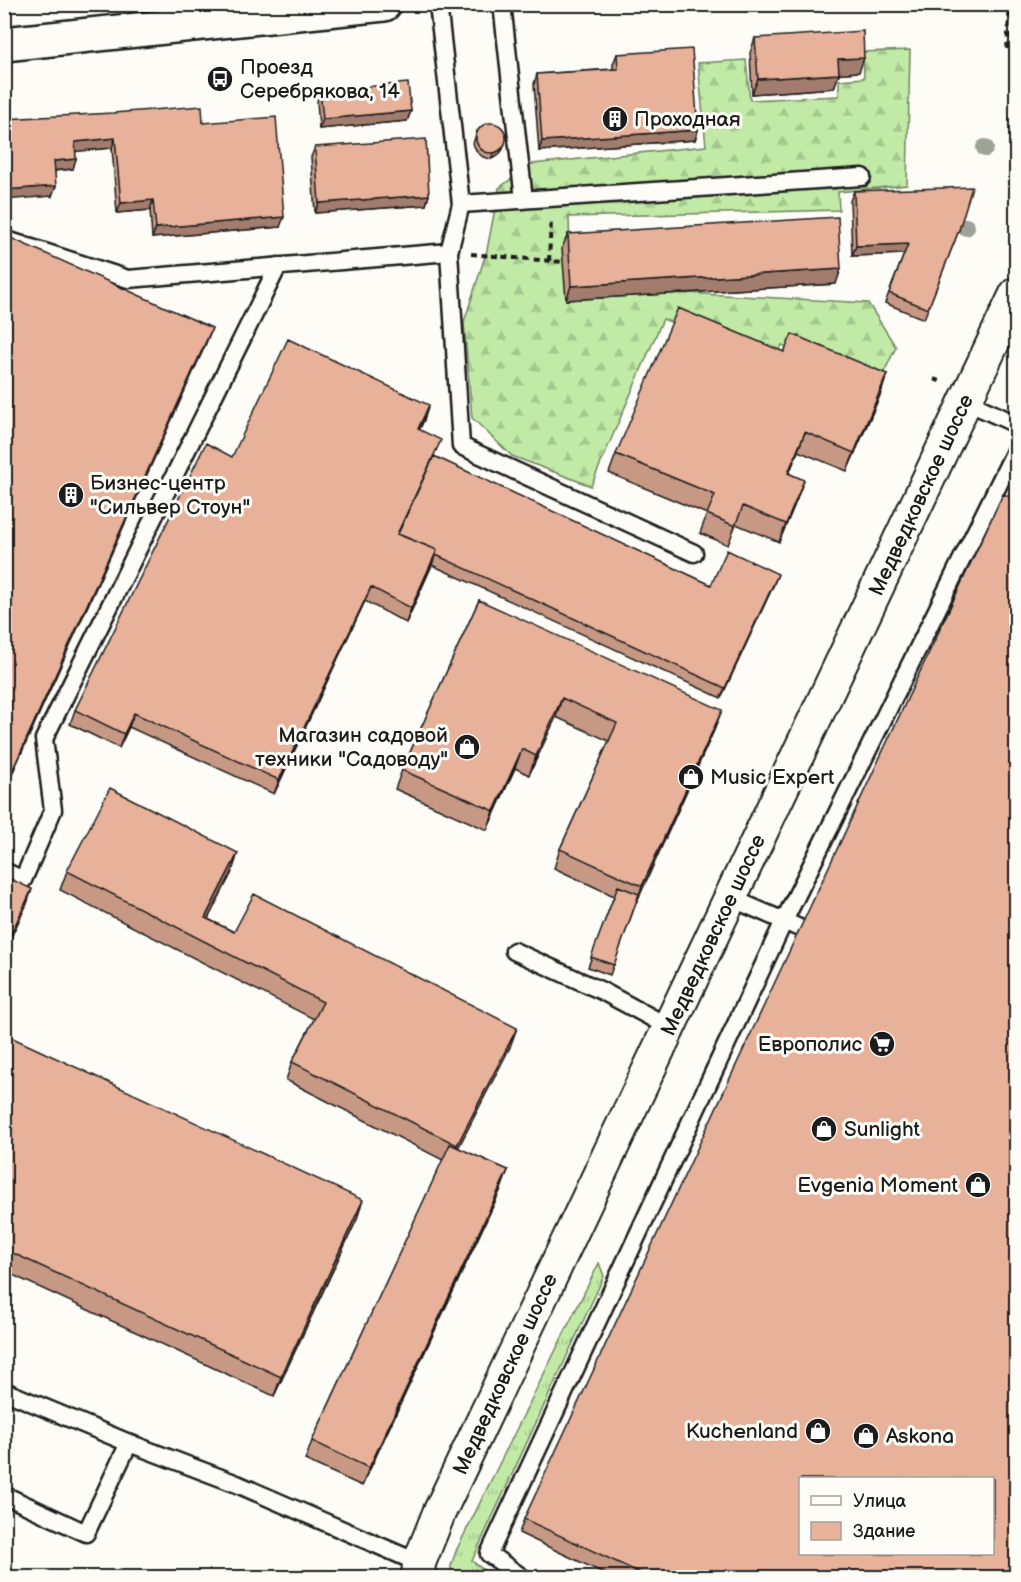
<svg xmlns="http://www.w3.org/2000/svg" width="1021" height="1582" font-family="'Balsamiq Sans',sans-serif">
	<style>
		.grass { fill: url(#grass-tufts); stroke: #6e8361; stroke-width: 1.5 }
		.forest { fill: url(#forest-firs); stroke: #6e8361; stroke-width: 1.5 }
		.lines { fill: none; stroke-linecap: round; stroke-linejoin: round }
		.lane-casing { stroke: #1c1c1c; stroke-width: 21 }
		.street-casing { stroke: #1c1c1c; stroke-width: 36 }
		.secondary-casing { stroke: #1c1c1c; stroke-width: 38 }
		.path { stroke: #1c1c1c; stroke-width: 4; stroke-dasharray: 6 4.5; stroke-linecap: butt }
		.lane { stroke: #fdfcf7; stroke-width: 16 }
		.street { stroke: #fdfcf7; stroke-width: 32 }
		.secondary { stroke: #fdfcf7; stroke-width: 33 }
		.tree { fill: #9da395 }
		.wall { fill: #c79884; stroke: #1c1c1c; stroke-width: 1.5 }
		.shaded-wall { fill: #a27c6c; stroke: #1c1c1c; stroke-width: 1.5 }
		.building { fill: #e7b19a; stroke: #1c1c1c; stroke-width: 1.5; fill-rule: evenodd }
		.labels { text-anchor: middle; stroke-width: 6; stroke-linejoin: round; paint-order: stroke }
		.poi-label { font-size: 21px; fill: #1c1c1c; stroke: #fdfcf7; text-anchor: start }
		.street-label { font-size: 21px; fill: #1c1c1c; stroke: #fdfcf7 }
	</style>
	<defs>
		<pattern id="grass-tufts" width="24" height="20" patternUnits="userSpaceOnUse" patternTransform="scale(1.5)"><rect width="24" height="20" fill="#c1eaa6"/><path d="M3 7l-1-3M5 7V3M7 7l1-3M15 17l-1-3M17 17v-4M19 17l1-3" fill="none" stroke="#a5c88e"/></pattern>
		<pattern id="forest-firs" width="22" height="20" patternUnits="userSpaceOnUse" patternTransform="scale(1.5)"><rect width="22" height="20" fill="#c1eaa6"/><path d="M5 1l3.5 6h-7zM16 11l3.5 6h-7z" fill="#a5c88e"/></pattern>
	</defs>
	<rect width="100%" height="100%" fill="#fdfcf7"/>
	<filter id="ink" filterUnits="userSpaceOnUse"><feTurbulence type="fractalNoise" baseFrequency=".0167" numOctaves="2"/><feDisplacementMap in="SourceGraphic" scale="12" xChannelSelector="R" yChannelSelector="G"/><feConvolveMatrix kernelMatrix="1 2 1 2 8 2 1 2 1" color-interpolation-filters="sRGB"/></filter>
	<g filter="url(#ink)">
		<path class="grass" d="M599,1263L604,1276L472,1561L493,1577H451V1566L456,1551Z"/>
		<path class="forest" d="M910,50L907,185L838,192L839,210L569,217L571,295L687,293L868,303L896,347L879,383L782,345L773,362L663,319L591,486L512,456L472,418L464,322L487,250L499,188L532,164L706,146L698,63L746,60L750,100L839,96V80L864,78L863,52Z"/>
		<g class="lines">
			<g class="lane-casing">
				<path id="lane" d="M502,4L524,200
					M461,204L862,177
					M4,239L128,279L449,252L461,204L438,4
					M449,252L461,446L694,553
					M965,401L1016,424
					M4,871L23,880L53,810L44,739L278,266
					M731,898L784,921L1016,449
					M514,951L602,991L669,1027
					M4,1391L129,1443L237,1484L419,1563
					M4,1495L86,1533L129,1443
					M523,1578L489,1554L784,921L808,932"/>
			</g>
			<g class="street-casing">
				<path id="street" d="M418,1578L419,1563L439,1513L1016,294"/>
			</g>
			<g class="secondary-casing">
				<path id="secondary" d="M4,44L384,4"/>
			</g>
			<path class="path" d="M1007,49L1010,4
				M471,254L563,262
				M549,261L551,220
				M934,379L942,382"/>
			<use href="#lane" class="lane"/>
			<use href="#street" class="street"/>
			<use href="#secondary" class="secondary"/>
		</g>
		<g class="tree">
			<circle cx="985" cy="148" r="9"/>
			<circle cx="966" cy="227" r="9"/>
		</g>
		<path class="wall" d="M755,38L859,72L839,73L834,88L752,94L750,53Z
			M617,54L698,130L695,140L539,151L534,84L537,74L613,69V64Z
			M320,91L411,111L407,121L319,129L317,101Z
			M4,119L203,123L280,227L152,238L150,210L117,213L112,148L76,151L73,169L55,171L52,196Z
			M477,131L503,149L498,156L491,159L483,157L477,152L473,144Z
			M315,147L429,195L426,205L315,213L311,157Z
			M854,191L959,230L924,319L885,303L904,254L852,256L850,201Z
			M568,234L836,284L566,300L562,248Z
			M784,352L887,374L881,393L847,471L798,451L789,474L797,499L779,542L736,524L728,545L700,533L707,514L609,473L616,454Z
			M424,420L419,430L435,457L711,585L774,584L721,698L432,565L406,623L365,601L274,794L129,727L119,748L70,724L75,710L232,457Z
			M479,600L715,728L636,903L610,975L588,967L614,896L554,868L560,849L609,741L556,717L529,775L515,768L487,830L395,789L402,770Z
			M67,871L232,872L208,919L234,932L510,1047L458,1148L508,1170L501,1189L362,1486L305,1460L312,1441L443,1160L286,1080L292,1062L314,1019L60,890Z
			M4,1034L357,1219L274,1396L4,1271Z
			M524,1519L1017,1578H614L519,1533Z"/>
		<path class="shaded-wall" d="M864,58L859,72L833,74L838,59Z
			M839,74L834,88L752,94L758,79Z
			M411,111L407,121L319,129L323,119Z
			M698,130L695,140L539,151L542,141Z
			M115,138L112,148L71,152L75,142Z
			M505,144L503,149L498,156L491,159L493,154Z
			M76,159L73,169L50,171L54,161Z
			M56,186L52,196L4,200V190Z
			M429,195L426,205L315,213L319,203Z
			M153,200L150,210L117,213L121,203Z
			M284,217L280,227L152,238L156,228Z
			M908,244L905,254L852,256L856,246Z
			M841,269L836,284L566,300L571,286Z
			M212,328L205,346L4,792V789Z
			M887,374L881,393L847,471L854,453Z
			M429,405L424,420L413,444L418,429Z
			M805,432L798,451L781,492L788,473Z
			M804,480L797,499L779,542L786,524Z
			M437,550L432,565L406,623L411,608Z
			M778,574L774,584L721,698L725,688Z
			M371,587L365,601L274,794L279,780Z
			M562,698L556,717L529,775L536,756Z
			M722,710L715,728L636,904L642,886Z
			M134,713L129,727L119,748L124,734Z
			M522,749L515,768L487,830L494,811Z
			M238,853L232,872L199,936L205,918Z
			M32,889L27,904L4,952V949Z
			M517,1028L510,1047L450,1164L457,1145Z
			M508,1170L501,1189L362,1486L369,1468Z
			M363,1200L357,1219L274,1396L281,1377Z"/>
		<path class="building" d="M863,31L864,58L838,59L839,74L758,79L755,38Z
			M692,49L698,130L542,141L537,74L618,69L617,54Z
			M408,83L411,111L323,119L320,91Z
			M202,106L203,123L276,117L284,217L156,228L153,200L121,203L115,138L75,142L76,159L54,161L56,186L4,190V119L113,113Z
			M476 138a15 15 0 1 1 30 0a15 15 0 1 1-30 0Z
			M426,139L429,195L319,203L315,147Z
			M972,187L959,230L928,309L889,293L908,244L856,246L854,191Z
			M838,217L841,269L571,286L568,234Z
			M4,235L212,328L4,789Z
			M678,308L784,352L792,334L887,374L854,453L805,432L788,473L804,480L786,524L743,506L735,526L707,514L715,495L616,454Z
			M288,339L429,405L418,429L441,440L397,534L437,550L411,608L371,587L279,780L134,713L124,734L75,710L206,443L232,457Z
			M434,456L711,585L727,550L778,574L725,688L436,555L437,550L398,534Z
			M1003,494L1017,500V1578H651L524,1519ZM801,1479H993V1554H801Z
			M479,600L722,710L642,886L621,877L560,849L617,723L562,698L536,756L522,749L494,811L402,770Z
			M110,788L238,853L205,918L234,932L254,894L517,1028L457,1145L292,1062L323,1002L67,871Z
			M4,876L32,889L4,949Z
			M618,886L639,894L614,965L591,957Z
			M4,1034L363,1200L281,1377L4,1249Z
			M450,1144L508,1170L369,1468L312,1441Z"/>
	</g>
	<defs>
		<g id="bus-disc" transform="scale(1.35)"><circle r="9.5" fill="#1c1c1c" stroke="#fdfcf7"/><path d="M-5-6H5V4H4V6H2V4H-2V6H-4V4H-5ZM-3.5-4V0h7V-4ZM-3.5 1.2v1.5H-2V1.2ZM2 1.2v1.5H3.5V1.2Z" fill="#fff"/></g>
		<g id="building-disc" transform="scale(1.35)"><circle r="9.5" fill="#1c1c1c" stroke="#fdfcf7"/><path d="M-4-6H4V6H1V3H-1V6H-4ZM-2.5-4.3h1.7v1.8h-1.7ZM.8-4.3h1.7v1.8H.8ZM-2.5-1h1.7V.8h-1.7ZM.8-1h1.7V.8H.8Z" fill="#fff"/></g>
		<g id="shop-disc" transform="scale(1.35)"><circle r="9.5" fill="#1c1c1c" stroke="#fdfcf7"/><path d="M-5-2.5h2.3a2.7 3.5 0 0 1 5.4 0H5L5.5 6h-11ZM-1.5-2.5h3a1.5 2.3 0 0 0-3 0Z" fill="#fff"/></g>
		<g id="supermarket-disc" transform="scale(1.35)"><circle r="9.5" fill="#1c1c1c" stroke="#fdfcf7"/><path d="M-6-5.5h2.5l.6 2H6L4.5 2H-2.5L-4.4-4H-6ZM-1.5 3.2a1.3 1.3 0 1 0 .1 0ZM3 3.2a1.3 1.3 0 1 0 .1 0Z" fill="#fff"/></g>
	</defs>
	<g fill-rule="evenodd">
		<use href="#bus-disc" x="220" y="79"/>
		<use href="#building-disc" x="615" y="119"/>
		<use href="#building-disc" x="71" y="495"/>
		<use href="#shop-disc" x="467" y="747"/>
		<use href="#shop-disc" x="691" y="777"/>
		<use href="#supermarket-disc" x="882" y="1044"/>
		<use href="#shop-disc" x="824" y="1129"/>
		<use href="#shop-disc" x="978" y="1185"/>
		<use href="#shop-disc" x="818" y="1431"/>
		<use href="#shop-disc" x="866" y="1436"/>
	</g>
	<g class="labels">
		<g class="poi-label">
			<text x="240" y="74">Проезд<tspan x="240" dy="24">Серебрякова, 14</tspan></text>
			<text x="634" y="126">Проходная</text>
			<text x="90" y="490">Бизнес-центр<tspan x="90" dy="24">"Сильвер Стоун"</tspan></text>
			<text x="448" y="742" text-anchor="end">Магазин садовой<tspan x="448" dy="24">техники "Садоводу"</tspan></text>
			<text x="710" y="784">Music Expert</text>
			<text x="862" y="1051" text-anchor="end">Европолис</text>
			<text x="844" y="1136">Sunlight</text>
			<text x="958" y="1192" text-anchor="end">Evgenia Moment</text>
			<text x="798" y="1438" text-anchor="end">Kuchenland</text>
			<text x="886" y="1443">Askona</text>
		</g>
		<g class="street-label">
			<text transform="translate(921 495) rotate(-65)" y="7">Медведковское шоссе</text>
			<text transform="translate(713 935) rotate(-65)" y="7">Медведковское шоссе</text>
			<text transform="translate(505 1374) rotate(-65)" y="7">Медведковское шоссе</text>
		</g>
	</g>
	<rect width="1021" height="1582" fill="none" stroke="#fdfcf7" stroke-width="24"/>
	<rect x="12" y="12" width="997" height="1558" fill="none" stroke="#1c1c1c" stroke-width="2" filter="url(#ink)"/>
	<rect x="799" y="1477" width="195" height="78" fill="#fdfcf7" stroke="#a3a29f" stroke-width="1.5"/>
	<rect x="811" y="1496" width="30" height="9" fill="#fdfcf7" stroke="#a3a29f" stroke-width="1.5"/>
	<text x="853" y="1507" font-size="18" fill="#1c1c1c">Улица</text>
	<rect x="811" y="1522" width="30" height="18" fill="#e7b19a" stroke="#a3a29f" stroke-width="1.5"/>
	<text x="853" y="1537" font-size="18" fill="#1c1c1c">Здание</text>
</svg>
